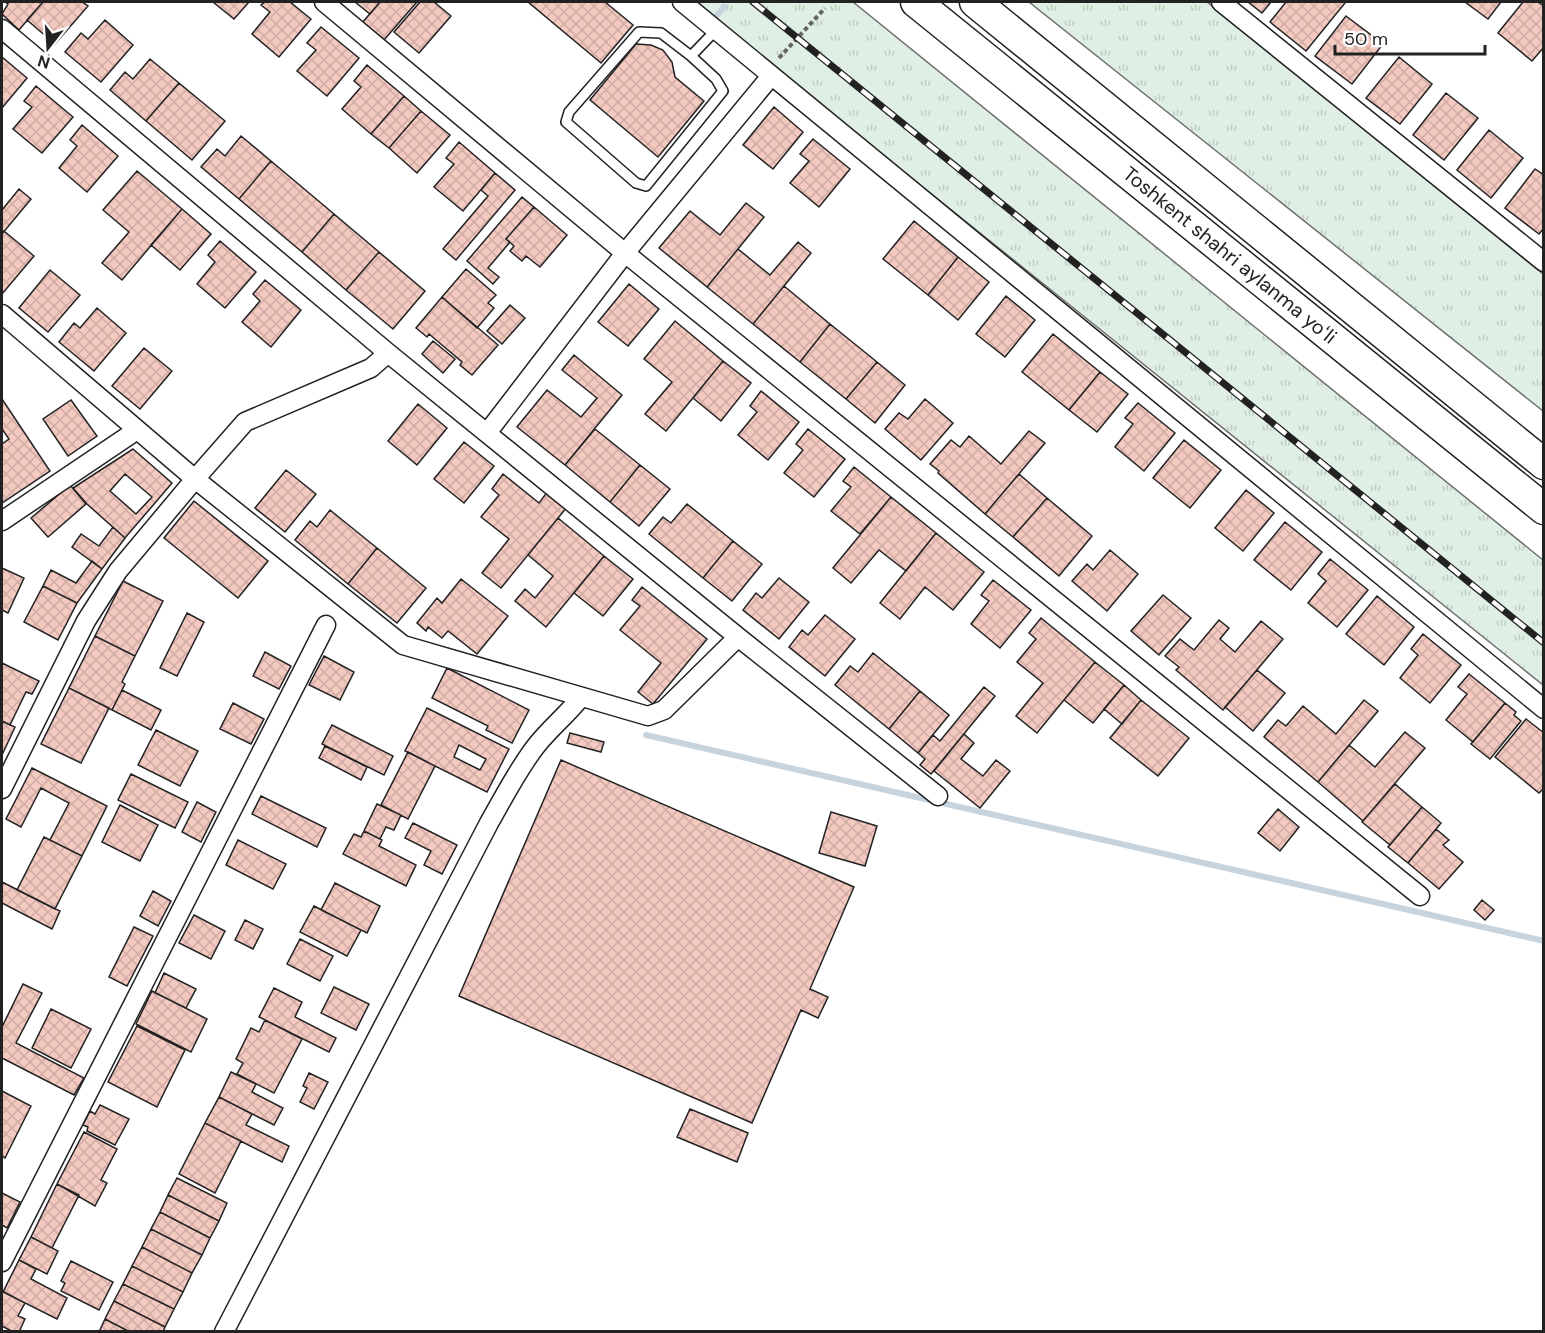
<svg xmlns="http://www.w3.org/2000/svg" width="1545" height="1333" font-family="'DM Sans',sans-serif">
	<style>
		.grass { fill: url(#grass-tufts); stroke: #6f6f6f; stroke-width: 1.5 }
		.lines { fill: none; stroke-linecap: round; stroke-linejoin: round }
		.stream { stroke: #c7d3dd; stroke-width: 6 }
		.building { fill: url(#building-cross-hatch); stroke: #222; stroke-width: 1.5; fill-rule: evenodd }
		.service-casing { stroke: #222; stroke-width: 12 }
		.minor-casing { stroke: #222; stroke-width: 21 }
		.trunk-casing { stroke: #222; stroke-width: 33 }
		.path { stroke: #646464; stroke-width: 4; stroke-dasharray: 4.5 3; stroke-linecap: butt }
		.service { stroke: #fff; stroke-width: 9 }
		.minor { stroke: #fff; stroke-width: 18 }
		.trunk { stroke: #fff; stroke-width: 30 }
		.rail-casing { stroke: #222; stroke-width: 7 }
		.rail { stroke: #fff; stroke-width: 4.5; stroke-dasharray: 14; stroke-linecap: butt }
		.labels { text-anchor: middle; stroke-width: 4.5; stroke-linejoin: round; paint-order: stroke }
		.street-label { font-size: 20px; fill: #222; stroke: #fff }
	</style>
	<defs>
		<pattern id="grass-tufts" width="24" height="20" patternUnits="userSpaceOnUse" patternTransform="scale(1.5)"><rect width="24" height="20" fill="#e0efe3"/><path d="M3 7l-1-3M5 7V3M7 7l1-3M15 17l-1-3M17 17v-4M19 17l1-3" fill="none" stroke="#c0cdc2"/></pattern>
		<pattern id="building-cross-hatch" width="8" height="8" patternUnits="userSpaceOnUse" patternTransform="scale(1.5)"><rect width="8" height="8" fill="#f3c9c0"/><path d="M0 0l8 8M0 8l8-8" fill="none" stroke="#d0aca5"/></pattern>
	</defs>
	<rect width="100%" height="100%" fill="#fff"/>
	<path class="grass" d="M694,2H853L1543,560V685L777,70Z
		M1029,2H1207L1543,274V411Z"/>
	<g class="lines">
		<path class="stream" d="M717,15L724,7
			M646,735L1544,941"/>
	</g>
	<path class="building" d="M5,2H43L19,30L2,14L8,4Z
		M43,2H82L88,6L55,44L27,20Z
		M213,2H249L234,19Z
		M265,2H290L311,19L279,57L252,34L270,12L261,5Z
		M355,2H380L370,14Z
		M380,2H417L384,40L362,23Z
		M420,2H434L451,16L419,53L394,32Z
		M528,2H605L633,25L601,63Z
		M1248,2H1271L1262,13Z
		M1286,2H1343L1345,3L1306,51L1270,22Z
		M1465,2H1501L1488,19Z
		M1523,2H1538L1544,6V47L1532,61L1498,33Z
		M1346,16L1383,44L1352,84L1315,56Z
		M105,20L133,45L101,82L65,52L81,33L88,39Z
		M321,27L359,58L327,96L297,71L316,50L307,43Z
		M636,44L651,45L663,50L672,62L675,77L704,101L658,157L590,100Z
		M2,57L27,78L2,108Z
		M1399,57L1432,84L1400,124L1366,98Z
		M150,59L179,83L146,121L110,90L125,72L133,79Z
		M367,65L404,96L371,134L342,109L361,87L354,81Z
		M179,83L225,121L192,160L146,121Z
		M36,86L73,117L42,153L13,129L32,107L24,101Z
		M1446,93L1478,118L1444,160L1413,135Z
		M404,96L421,111L389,148L371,134Z
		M774,107L803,132L773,169L743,145Z
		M421,111L450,135L417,173L389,148Z
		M82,125L118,156L87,192L59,168L77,146L70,140Z
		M1489,130L1523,158L1491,198L1457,170Z
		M241,136L271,161L239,199L201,167L217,149L225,156Z
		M813,139L850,169L819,207L790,183L809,161L800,154Z
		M459,142L495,173L463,211L434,187L454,164L446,158Z
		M271,161L334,214L302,252L239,199Z
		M1535,169L1544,175V228L1539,234L1505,208Z
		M137,171L182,209L122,280L102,263L129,232L103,210Z
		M495,173L515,190L456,260L443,249L488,196L481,190Z
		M19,189L31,199L2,234V210Z
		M522,197L534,207L506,239L510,242L488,268L499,277L493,284L467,261Z
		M746,203L764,217L707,287L659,248L690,211L720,235Z
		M534,207L567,235L540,267L526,256L522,261L510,251L514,246L506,239Z
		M182,209L211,234L180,270L151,245Z
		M334,214L379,252L346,290L302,252Z
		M914,221L958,257L928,295L883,259Z
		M4,231L34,256L2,294V234Z
		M220,241L256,272L225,308L197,284L215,262L208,255Z
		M798,242L811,253L753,324L707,287L738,249L770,275Z
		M379,252L425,291L393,329L346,290Z
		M958,257L989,282L958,320L928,295Z
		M466,269L496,295L488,303L494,308L477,328L442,297Z
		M50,270L80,295L48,332L19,308Z
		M265,280L301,310L271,347L242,322L260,301L253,294Z
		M629,284L659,309L628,346L598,322Z
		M784,286L830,324L800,362L753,324Z
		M1006,296L1035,320L1005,357L976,334Z
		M442,297L498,345L472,375L460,365L462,362L429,334L427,337L416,328Z
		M510,305L525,318L502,344L487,331Z
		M97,308L126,333L94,371L59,342L74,323L80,328Z
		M675,321L723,361L666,431L645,414L672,382L644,359Z
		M830,324L877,362L846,399L800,362Z
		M1053,334L1100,372L1069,410L1022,372Z
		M433,341L455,359L443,373L422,354Z
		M144,348L172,371L140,409L112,386Z
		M574,355L622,395L565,465L517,427L547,390L581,417L597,398L562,370Z
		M723,361L751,383L721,421L693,398Z
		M877,362L905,385L875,423L846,399Z
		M1100,372L1128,394L1097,432L1069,410Z
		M761,391L799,422L768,460L738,435L757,412L750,406Z
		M2,399L50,471L2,503V444L9,439L2,429Z
		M925,399L953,423L921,460L885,429L899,413L908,419Z
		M71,400L97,436L68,456L43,419Z
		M1138,403L1175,433L1144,471L1115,447L1133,424L1125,418Z
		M418,404L447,428L417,465L388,441Z
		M595,429L640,465L610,502L565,465Z
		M808,429L845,459L814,497L784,473L803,450L796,444Z
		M1029,431L1045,443L985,514L938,473L939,471L930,464L951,440L960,447L969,436L1001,464Z
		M1184,440L1221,470L1190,508L1153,478Z
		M464,442L494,466L464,503L434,479Z
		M133,449L172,483L125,538L87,504L73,488ZM125,474L152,497L136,514L110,491Z
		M640,465L670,489L639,526L610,502Z
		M854,467L891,497L860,534L831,511L851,487L843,481Z
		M286,470L316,494L285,532L255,508Z
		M503,474L539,503L548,491L567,507L501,588L482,573L509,539L481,517L499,495L492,489Z
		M1019,474L1047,498L1013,537L985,514Z
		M70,485L86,504L48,537L31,518Z
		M1246,490L1274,513L1243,551L1215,528Z
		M891,497L936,533L906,571L879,550L851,583L833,568Z
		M1047,498L1092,536L1059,576L1013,537Z
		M194,501L268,561L238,598L164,538Z
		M687,504L733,541L703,578L649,534L663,517L671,523Z
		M330,510L377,548L348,584L295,540L310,521L317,527Z
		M558,518L604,556L546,627L515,601L525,589L535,598L553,576L528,555Z
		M1285,522L1322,552L1291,590L1254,560Z
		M113,527L125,538L102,569L72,547L81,534L99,546Z
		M936,533L984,572L953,610L925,587L900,619L880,603Z
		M733,541L762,564L732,601L703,578Z
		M377,548L426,588L397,623L348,584Z
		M1110,550L1138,574L1107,611L1072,581L1087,564L1093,570Z
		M604,556L633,579L603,616L574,593Z
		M1330,559L1368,590L1337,627L1308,603L1326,581L1318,574Z
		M92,561L102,569L77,603L43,586L51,570L76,583Z
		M2,568L24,578L8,613L2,610Z
		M779,578L809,602L779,639L743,610L756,593L762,598Z
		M461,579L508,616L477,654L448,631L442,638L428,627L426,631L417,623L437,598L442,603Z
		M993,580L1031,610L1000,648L971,624L989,601L981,595Z
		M123,581L163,601L135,656L95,636Z
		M43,586L77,603L58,640L24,622Z
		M642,587L707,639L653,704L638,692L661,663L620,630L640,606L632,600Z
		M1163,595L1191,618L1159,655L1131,631Z
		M1377,596L1414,627L1384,665L1346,634Z
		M187,613L204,622L177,676L160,668Z
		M825,615L855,639L825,676L789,647L802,630L808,635Z
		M1041,618L1095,662L1037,733L1016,716L1043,683L1017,662L1036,639L1029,633Z
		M1219,620L1229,628L1220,639L1235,652L1261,621L1283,639L1223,710L1176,670L1179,667L1165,656L1180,639L1194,650Z
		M1423,634L1461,665L1430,703L1400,678L1418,655L1411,649Z
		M95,636L135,656L122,682L125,684L112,710L69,688Z
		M265,652L291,666L279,689L253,676Z
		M873,653L920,691L889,729L835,685L850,666L858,672Z
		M324,656L354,672L340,700L309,685Z
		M1095,662L1124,685L1093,723L1064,700Z
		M2,663L39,681L32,694L26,692L10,725L2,721Z
		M447,668L529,710L512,743L486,730L488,726L432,698Z
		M1257,670L1285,693L1253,731L1225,707Z
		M1469,674L1505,703L1473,742L1446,720L1467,694L1458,687Z
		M1124,685L1141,700L1122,724L1104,709Z
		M984,687L995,696L931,774L920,765L925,759L918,753L933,735L940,741Z
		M69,688L109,708L81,763L41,744Z
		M122,690L161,710L151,730L112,710Z
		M920,691L949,715L918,753L889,729Z
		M1141,700L1189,738L1158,776L1110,738Z
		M1364,700L1378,711L1318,782L1264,737L1278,720L1286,726L1303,706L1336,734Z
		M233,703L264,719L251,744L220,729Z
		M1505,703L1516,712L1514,715L1521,721L1490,759L1471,744Z
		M427,708L509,749L487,792L405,751ZM459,745L486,759L480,770L454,757Z
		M1526,719L1544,733V788L1539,793L1495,757Z
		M2,721L15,727L2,755Z
		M332,725L393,756L384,775L322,744Z
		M156,730L198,751L180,786L138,765Z
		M1405,732L1425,748L1363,821L1318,782L1349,745L1375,767Z
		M570,733L604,742L601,752L567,743Z
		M964,734L974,743L961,759L983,776L996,760L1010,771L980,808L934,771Z
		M325,746L367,767L361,780L319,758Z
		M408,752L435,766L408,819L381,805Z
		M561,760L854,887L810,989L828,997L818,1018L801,1010L752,1123L459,996Z
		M32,768L107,806L82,856L50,840L69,803L41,788L21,827L6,819Z
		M131,774L188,802L175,828L118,800Z
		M1395,784L1422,807L1390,845L1362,822Z
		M261,796L326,828L317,847L252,814Z
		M197,802L216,812L201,842L182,832Z
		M377,804L401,815L394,830L386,827L380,839L364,831Z
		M120,805L158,825L140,861L102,842Z
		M1422,807L1441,823L1408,863L1388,847Z
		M1278,809L1299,827L1280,851L1258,833Z
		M831,812L877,826L865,866L819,853Z
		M413,823L457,845L442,874L424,865L431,851L405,838Z
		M1436,829L1449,840L1443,845L1463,862L1439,889L1408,863Z
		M364,831L382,840L379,846L416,865L406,886L343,854L354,834L361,837Z
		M44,837L82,856L55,909L17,890Z
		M238,840L286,864L273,889L226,865Z
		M2,882L60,911L52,929L2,903Z
		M335,883L380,906L367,933L321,910Z
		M153,891L171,901L158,926L140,916Z
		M1482,900L1494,910L1485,920L1474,910Z
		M314,906L361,930L347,956L300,932Z
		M194,915L225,931L211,959L179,943Z
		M245,920L263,929L253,949L235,940Z
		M134,927L153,936L127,986L109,977Z
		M300,939L333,956L320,981L287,964Z
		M164,973L196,989L186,1008L155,993Z
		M23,984L42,993L16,1043L84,1078L74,1095L2,1058V1027Z
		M334,987L369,1004L356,1030L321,1013Z
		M274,988L302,1002L295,1017L336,1038L329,1052L259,1017Z
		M152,991L207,1019L191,1052L136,1024Z
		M51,1009L91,1029L71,1068L32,1048Z
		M265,1020L302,1039L274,1093L237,1074L243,1063L236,1059L251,1028L259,1032Z
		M137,1026L185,1050L157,1107L108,1082Z
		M231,1072L256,1084L252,1092L283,1108L274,1125L219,1097Z
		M309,1073L328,1082L314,1109L300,1102L307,1088L303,1086Z
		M2,1091L31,1106L5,1158L2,1156Z
		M219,1097L252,1114L246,1125L289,1146L282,1162L205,1123Z
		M100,1105L129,1119L115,1145L87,1131L88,1127L83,1125L90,1111L95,1114Z
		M690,1109L748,1133L737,1162L677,1137Z
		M205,1123L241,1141L215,1193L179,1174Z
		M84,1132L117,1149L101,1180L107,1183L95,1206L57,1184Z
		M177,1178L227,1203L219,1221L168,1195Z
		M57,1184L79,1195L52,1248L31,1237Z
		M2,1193L20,1202L7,1228L2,1225Z
		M168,1195L219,1221L210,1238L160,1212Z
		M160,1212L210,1238L202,1255L151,1229Z
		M151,1229L202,1255L192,1273L142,1247Z
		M31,1237L58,1251L47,1274L19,1260Z
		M142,1247L192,1273L183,1292L132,1266Z
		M19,1260L36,1269L31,1279L67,1298L57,1319L3,1292Z
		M71,1261L113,1282L99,1310L61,1291L65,1283L61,1281Z
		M132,1266L183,1292L174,1309L123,1284Z
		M123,1284L174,1309L165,1327L114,1301Z
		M2,1291L25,1303L18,1316L25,1319L19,1332H13L2,1326Z
		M114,1301L165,1327L163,1332H130L105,1319Z
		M105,1319L130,1332H99Z"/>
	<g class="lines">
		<g class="service-casing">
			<path id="service" d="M691,56L661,33L639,32L569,112L566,122L636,183L646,186L723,91L716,79L691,56L716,30"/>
		</g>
		<g class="minor-casing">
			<path id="minor" d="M324,2L625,253L1420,896
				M682,2L1544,709
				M1221,2L1544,262
				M2,29L388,353L738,637L938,796
				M2,314L195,479L403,645L648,716L664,710L738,637
				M487,433L625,253L771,76
				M2,521L137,430
				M2,789L86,621L118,571L195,479L245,422L371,368L388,353
				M2,1262L326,625
				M224,1332L489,823C504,797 518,769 536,746C550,728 567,715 581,697"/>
		</g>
		<g class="trunk-casing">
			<path id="trunk" d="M916,2L1544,509
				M975,2L1544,464"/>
		</g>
		<path class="path" d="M779,58L825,8"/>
		<use href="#service" class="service"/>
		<use href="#minor" class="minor"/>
		<use href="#trunk" class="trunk"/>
		<g class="rail-casing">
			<path id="rail" d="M753,2L1544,643"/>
		</g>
		<use href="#rail" class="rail"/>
	</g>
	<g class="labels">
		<g class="street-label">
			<text transform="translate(1230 255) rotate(39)" y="7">Toshkent shahri aylanma yoʻli</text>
		</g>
	</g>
	<rect width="1545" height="1333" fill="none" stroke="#222222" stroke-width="6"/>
	<g transform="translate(48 48) rotate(197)" stroke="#ffffff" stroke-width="4.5" paint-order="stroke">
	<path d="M0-4.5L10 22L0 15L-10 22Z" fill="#222222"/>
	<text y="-9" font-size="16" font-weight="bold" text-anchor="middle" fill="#222222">N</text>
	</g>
	<path d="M1335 45v9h150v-9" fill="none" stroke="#222222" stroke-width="3"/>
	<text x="1344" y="45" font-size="18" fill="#222222" stroke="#ffffff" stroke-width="4.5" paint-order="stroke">50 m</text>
</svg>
